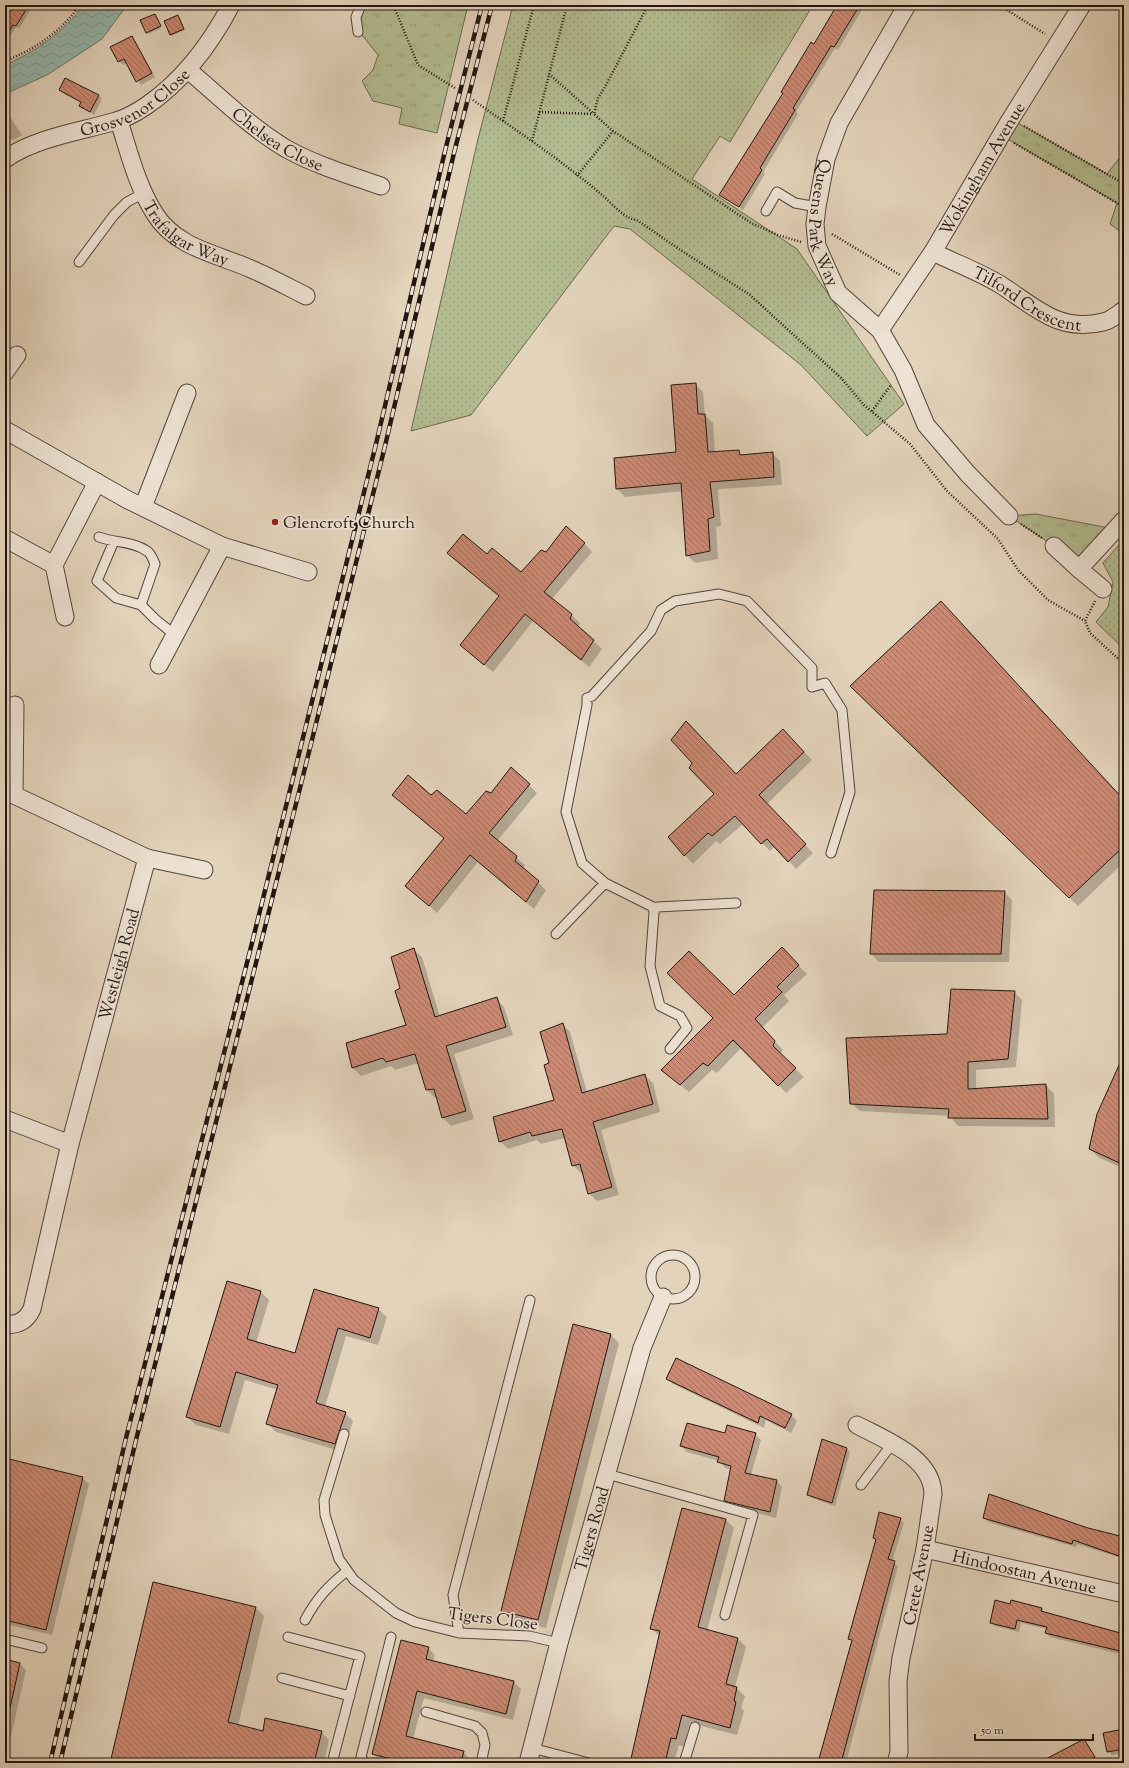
<svg xmlns="http://www.w3.org/2000/svg" width="1129" height="1768" font-family="'Sorts Mill Goudy',serif">
	<style>
		.grass { fill: url(#grass-tufts); stroke: #6b6951 }
		.park { fill: url(#park-dots); stroke: #6b6951 }
		.water { fill: url(#water-waves); stroke: #67776f }
		.shadow { fill: #0003 }
		.building { fill: url(#building-back-hatch); stroke: #231611 }
		.lines { fill: none; stroke-linecap: round; stroke-linejoin: round }
		.lane-casing { stroke: #53453c; stroke-width: 11 }
		.street-casing { stroke: #53453c; stroke-width: 19 }
		.path { stroke: #231611; stroke-width: 2.5; stroke-dasharray: 1 2; stroke-linecap: butt }
		.lane { stroke: #ede2d3; stroke-width: 9 }
		.street { stroke: #ede2d3; stroke-width: 17 }
		.rail-casing { stroke: #231611; stroke-width: 4.5 }
		.rail { stroke: #ede2d3; stroke-width: 3; stroke-dasharray: 9; stroke-linecap: butt }
		.poi-dot { fill: #8f2418; stroke: #ede2d3; stroke-width: 1.5 }
		.labels { text-anchor: middle; stroke-width: 3.5; stroke-linejoin: round; paint-order: stroke }
		.street-label { font-size: 17px; fill: #231611; stroke: #ede2d3 }
		.poi-label { font-size: 17px; fill: #231611; stroke: #ede2d3; text-anchor: start }
	</style>
	<defs>
		<pattern id="grass-tufts" width="24" height="20" patternUnits="userSpaceOnUse"><rect width="24" height="20" fill="#b3bc91"/><path d="M3 7l-1-3M5 7V3M7 7l1-3M15 17l-1-3M17 17v-4M19 17l1-3" fill="none" stroke="#9aa17c"/></pattern>
		<pattern id="park-dots" width="8" height="8" patternUnits="userSpaceOnUse"><rect width="8" height="8" fill="#b3bc91"/><path d="M2 2h.1M6 6h.1" fill="none" stroke="#9aa17c" stroke-width="1.8" stroke-linecap="round"/></pattern>
		<pattern id="water-waves" width="16" height="10" patternUnits="userSpaceOnUse"><rect width="16" height="10" fill="#95b8ae"/><path d="M0 5q4-4 8 0t8 0" fill="none" stroke="#809d95"/></pattern>
		<pattern id="building-back-hatch" width="6" height="6" patternUnits="userSpaceOnUse"><rect width="6" height="6" fill="#cc8a74"/><path d="M-1 5l2 2M0 0l6 6M5-1l2 2" fill="none" stroke="#a5705e"/></pattern>
	</defs>
	<rect width="100%" height="100%" fill="#e3d3bb"/>
	<filter id="stains"><feTurbulence type="fractalNoise" baseFrequency=".005" numOctaves="4"/><feColorMatrix values="0 0 0 0 .2 0 0 0 0 .09 0 0 0 0 .02 0 0 0 .5 -.17"/></filter>
	<radialGradient id="worn" r=".72"><stop offset=".6" stop-color="#630" stop-opacity="0"/><stop offset="1" stop-color="#630" stop-opacity=".3"/></radialGradient>
	<path class="grass" d="M366,5H468L437,133L399,124L402,108L373,101L362,81L373,70L378,55L357,29Z
		M1011,119L1107,174L1124,152V234L1110,224L1117,203L1001,135Z
		M1036,514L1109,528L1079,569L1054,546L1009,516Z"/>
	<path class="park" d="M513,5H813L730,142L720,136L692,179L797,249L904,404L867,436L801,365L630,229L614,226L471,415L411,431L478,139Z
		M1124,539V649L1096,622L1108,607L1113,582L1103,563Z"/>
	<path class="water" d="M84,5H127L102,39L47,75L5,94V65C35,52 64,32 84,5Z"/>
	<path class="shadow" d="M11,5H34L19,28L16,27L6,43L5,42V9Z
		M838,5H865L838,50L835,48L796,112L798,114L763,172L765,174L743,210L724,198Z
		M155,15L161,28L148,34L147,32Z
		M178,16L185,30L172,36L170,35Z
		M131,37L135,41L155,77L141,85L127,63L123,65L119,61Z
		M60,90L98,95L102,99L94,115L84,109L80,106L81,103L64,94Z
		M10,117L22,135L13,140L11,139L5,141V119Z
		M695,384L703,392L705,415L713,423L715,452L738,451L743,456L772,453L780,461L782,485L718,489L721,526L716,527L718,559L695,563L687,555L683,491L625,497L617,489L677,453Z
		M584,543L592,552L552,599L571,615L580,623L578,627L602,649L589,667L533,621L493,672L470,653L500,597L448,553L487,555L521,574L546,553Z
		M852,686L1124,801V862L1078,906Z
		M791,738L812,760L767,804L813,853L796,869L775,846L770,851L743,824L720,844L716,841L693,864L669,837L737,775Z
		M529,785L537,793L497,841L525,865L523,869L546,890L534,909L478,862L437,913L407,886L445,838L431,797L466,815L491,795Z
		M1004,892L1012,900L1009,962H879L871,954Z
		M413,949L422,957L440,1017L496,998L504,1007L513,1035L454,1054L474,1119L451,1126L443,1118L437,1097L435,1098L427,1090L419,1063L395,1070L391,1066L361,1076L353,1068L347,1044L408,1026L402,988Z
		M782,949L807,974L784,995L789,1001L762,1028L783,1050L780,1054L804,1077L786,1093L742,1047L717,1073L712,1070L689,1092L671,1078L715,1018L734,996Z
		M1014,992L1022,1000L1016,1067L976,1070V1090L1046,1085L1054,1094L1055,1127L958,1126L950,1116L860,1111L851,1103L948,1035Z
		M562,1024L570,1032L587,1092L644,1075L653,1083L660,1112L601,1130L619,1195L597,1201L589,1193L583,1173H581L573,1165L565,1138L541,1144L537,1140L508,1149L500,1141L555,1101L550,1063Z
		M1124,1056V1169L1098,1157L1090,1149Z
		M227,1282L261,1292L269,1300L256,1343L295,1355L315,1290L378,1309L387,1317L378,1345L346,1336L325,1407L345,1413L353,1421L343,1452L276,1432L268,1424L278,1390L245,1380L229,1434L196,1425L187,1417Z
		M610,1334L619,1343L546,1628L510,1619L502,1611Z
		M668,1379L791,1415L797,1421L791,1433L766,1420L764,1428L673,1384Z
		M755,1434L761,1440L751,1475L776,1480L782,1487L776,1518L731,1506L725,1500L731,1470L725,1468L719,1461L687,1452L681,1446L726,1435Z
		M846,1448L850,1452L835,1506L812,1498L808,1494Z
		M5,1459L82,1478L89,1484L52,1635L5,1624Z
		M984,1518L1088,1529L1124,1538V1559L1077,1544L1076,1547L988,1522Z
		M900,1519L904,1523L892,1562L898,1566L846,1763H824L820,1759L852,1642L850,1639L876,1541L874,1538Z
		M726,1520L734,1528L707,1631L738,1639L746,1647L735,1687L745,1696L741,1708L744,1711L737,1735L690,1723L684,1747L679,1745L674,1763H631L659,1636L651,1628Z
		M1010,1605L1041,1609L1045,1613L1124,1635V1655L1050,1637L1046,1633L1047,1629L1021,1623L1019,1632L995,1626L991,1622Z
		M256,1608L264,1616L238,1726L263,1732H321L329,1740L324,1763H111Z
		M428,1648L435,1655L433,1662L514,1682L521,1689L513,1720L424,1698L413,1739L463,1752L470,1759L469,1763H386L380,1761L373,1754Z
		M5,1660L20,1664L26,1670L11,1737L5,1735Z
		M1124,1730V1753L1112,1755L1108,1751Z
		M1084,1740L1098,1761L1093,1763H1040Z"/>
	<path class="building" d="M5,5H29L16,26L13,25L5,38Z
		M837,5H860L834,47L831,46L793,108L795,110L760,168L762,170L739,207L719,195L783,93L781,92L811,42L814,44Z
		M155,14L161,26L146,33L140,20Z
		M178,15L184,29L170,35L164,21Z
		M132,36L152,73L136,82L124,59L118,62L110,47Z
		M65,78L99,95L90,112L79,106L81,102L59,90Z
		M696,383L698,414H705L708,452L739,450L740,455L773,452L774,477L710,482L714,517L708,519L710,551L686,556L681,483L616,489L614,458L676,452L671,385Z
		M566,526L585,543L544,592L572,614L570,619L594,640L581,660L525,614L484,665L460,645L499,596L447,553L463,534L487,554L492,548L521,572L541,550L546,552Z
		M941,601L1124,800V846L1069,898L850,686Z
		M686,721L736,774L783,729L804,752L759,795L806,844L788,862L767,839L761,844L735,816L712,836L708,833L684,856L668,837L714,794L689,768L692,763L671,740Z
		M511,767L530,784L489,833L517,856L515,861L539,881L526,902L470,855L429,906L405,886L444,838L392,795L408,775L431,795L437,790L466,814L486,791L491,793Z
		M874,890L1005,891L1001,954H870Z
		M782,947L799,965L777,987L782,992L755,1019L775,1041L773,1046L796,1068L778,1086L733,1040L708,1066L703,1063L680,1085L661,1070L713,1018L667,973L689,951L734,995Z
		M414,948L435,1017L497,997L506,1027L446,1046L466,1111L442,1118L434,1089L426,1090L415,1054L386,1062L383,1058L352,1068L346,1043L406,1025L395,991L400,988L391,957Z
		M951,989L1015,991L1008,1059L968,1062V1089L1046,1084L1048,1119L948,1118L949,1109L850,1104L846,1038L947,1034Z
		M563,1023L582,1093L645,1074L653,1104L593,1122L612,1187L588,1194L580,1164L572,1166L562,1129L532,1136L530,1132L499,1142L493,1117L554,1100L544,1065L549,1063L540,1032Z
		M1124,1054V1165L1089,1149L1097,1114Z
		M227,1281L261,1291L247,1339L295,1353L314,1289L379,1308L370,1338L338,1328L316,1403L346,1412L335,1444L266,1424L278,1385L236,1372L220,1427L186,1417Z
		M573,1324L611,1334L538,1620L501,1611Z
		M676,1358L792,1414L785,1428L760,1416L758,1423L666,1379Z
		M687,1423L725,1433L727,1425L756,1433L745,1473L777,1480L770,1512L724,1501L731,1466L717,1462L719,1457L680,1446Z
		M822,1439L847,1448L832,1503L807,1495Z
		M5,1458L83,1477L46,1630L5,1620Z
		M989,1494L1088,1528L1124,1537L1119,1556L1073,1540L1072,1544L983,1518Z
		M682,1508L726,1519L698,1627L738,1638L726,1684L737,1687L734,1701L736,1702L730,1728L682,1715L676,1739L671,1738L665,1763H630L660,1631L650,1629Z
		M879,1512L901,1518L888,1559L895,1561L841,1763L819,1759L852,1640L848,1639L876,1539L873,1538Z
		M153,1582L256,1607L228,1722L263,1731L265,1718L322,1731L314,1763H110Z
		M995,1600L1010,1604L1011,1600L1042,1608L1041,1611L1124,1634V1652L1045,1633L1047,1627L1017,1620L1015,1629L990,1623Z
		M401,1640L429,1647L426,1659L514,1681L506,1714L417,1691L406,1736L464,1751L461,1763H407L372,1754Z
		M5,1659L20,1663L10,1708L5,1707Z
		M1124,1729V1749L1107,1752L1103,1733Z
		M1084,1739L1095,1757L1083,1763H1038Z"/>
	<g class="lines">
		<g class="lane-casing">
			<path id="lane" d="M358,32L356,17L361,5
				M766,211L777,192L795,203L817,207
				M79,262L114,215L127,202L144,193
				M99,537C114,543 133,541 147,551C151,553 153,560 155,564L141,605L155,619L175,635
				M114,541L97,581L116,598L141,605
				M736,903L657,907L654,912L653,907L605,883L582,863L566,812L587,705V698L592,696L651,631L661,610L675,601L719,594L747,601L812,668V687L825,683L842,710L850,792L831,853
				M654,912L650,966L660,1006L680,1016L687,1028L670,1049
				M556,934L605,883
				M651 1277a22 22 0 1 1 44 0a22 22 0 1 1-44 0Z
				M344,1434L324,1500L325,1515L339,1559L354,1580L396,1613L415,1622L459,1633L529,1636L559,1643
				M607,1474L753,1515L725,1615
				M861,1485L892,1444
				M305,1620C317,1598 328,1586 347,1571
				M459,1633L453,1595L530,1300
				M288,1637L360,1656L332,1763
				M5,1639L42,1648
				M282,1678L350,1696
				M426,1712L475,1726L482,1733L485,1745L481,1763
				M532,1748L589,1763
				M365,1763L361,1757L391,1637
				M684,1763L695,1727"/>
		</g>
		<g class="street-casing">
			<g id="street">
				<path id="s1" d="M907,5L839,123L826,159L817,207L815,224L817,246L838,293L880,330L903,370L926,425L968,474L1009,516"/>
				<path id="s2" d="M188,70C219,96 250,127 285,148C315,165 349,175 381,186"/>
				<path id="s3" d="M119,121C129,152 137,186 155,214C176,248 218,254 251,269C270,277 288,287 306,296"/>
				<path id="s4" d="M5,159C38,137 79,132 116,121C127,118 137,112 146,106C184,80 210,45 231,5"/>
				<path id="s5" d="M933,252C955,263 980,272 1001,285C1035,307 1059,333 1103,322C1110,321 1118,314 1124,310"/>
				<path id="s6" d="M880,330L934,250L1007,125L1082,5"/>
				<path d="M5,372L17,355"/>
				<path d="M5,430L128,500L222,546L308,572"/>
				<path d="M143,507L187,393"/>
				<path d="M6,539L54,565L65,617"/>
				<path d="M1054,546L1079,569L1124,520"/>
				<path d="M54,565L97,482"/>
				<path d="M1079,569L1103,589"/>
				<path d="M159,665L222,546"/>
				<path d="M147,858L204,870"/>
				<path d="M5,1119L70,1144"/>
				<path id="s7" d="M5,1324C18,1326 27,1320 32,1309L70,1144L147,858L14,795L15,705"/>
				<path d="M857,1425C885,1440 932,1457 933,1494L925,1549L901,1658L898,1681L899,1752L896,1763"/>
				<path id="s8" d="M925,1549L1124,1594"/>
				<path id="s9" d="M528,1763L559,1643L642,1348L663,1297"/>
			</g>
		</g>
		<path class="path" d="M388,5L395,9L418,65L455,88
			M648,5L605,87L598,98L594,114L613,131L751,223L778,235L801,242
			M999,5L1045,34
			M5,61C34,50 62,31 80,5
			M549,74L594,114
			M473,100C517,131 563,161 603,196C613,204 624,219 637,220L679,249L750,295L841,378L864,405L910,444L947,491L998,539L1018,570L1048,600L1085,621
			M539,112L593,114
			M503,121L534,5
			M1024,126L1124,184
			M532,141L567,5
			M1014,143L1124,207
			M577,176L613,131
			M832,234L900,275
			M872,411L891,385
			M1021,524L1042,538
			M1095,601L1085,621L1090,633L1124,664"/>
		<use href="#lane" class="lane"/>
		<use href="#street" class="street"/>
		<g class="rail-casing">
			<path id="rail" d="M50,1763L126,1438L250,951L376,444L445,151L482,5
				M60,1763L136,1440L302,780L385,446L454,153L492,5"/>
		</g>
		<use href="#rail" class="rail"/>
	</g>
	<circle class="poi-dot" cx="275" cy="522" r="4"/>
	<g class="labels">
		<g class="street-label">
			<text dy="6" stroke="none"><textPath href="#s4" startOffset="143">Grosvenor Close</textPath></text>
			<text dy="6" stroke="none"><textPath href="#s2" startOffset="114">Chelsea Close</textPath></text>
			<text dy="6" stroke="none"><textPath href="#s6" startOffset="191">Wokingham Avenue</textPath></text>
			<text dy="6" stroke="none"><textPath href="#s1" startOffset="240">Queens Park Way</textPath></text>
			<text dy="6" stroke="none"><textPath href="#s3" startOffset="137">Trafalgar Way</textPath></text>
			<text dy="6" stroke="none"><textPath href="#s5" startOffset="106">Tilford Crescent</textPath></text>
			<text dy="6" stroke="none"><textPath href="#s7" startOffset="389">Westleigh Road</textPath></text>
			<text dy="6" stroke="none"><textPath href="#s9" startOffset="243">Tigers Road</textPath></text>
			<text dy="6" stroke="none"><textPath href="#s8" startOffset="102">Hindoostan Avenue</textPath></text>
			<text transform="translate(918 1575) rotate(-79)" y="6">Crete Avenue</text>
			<text transform="translate(493 1618) rotate(7)" y="6">Tigers Close</text>
		</g>
		<g class="poi-label">
			<text x="283" y="528">Glencroft Church</text>
		</g>
	</g>
	<rect width="1129" height="1768" fill="none" stroke="#e3d3bb" stroke-width="20"/>
	<rect x="6" y="6" width="1117" height="1756" fill="none" stroke="#231611" stroke-width="2"/>
	<rect x="10" y="10" width="1109" height="1748" fill="none" stroke="#231611"/>
	<path d="M975 1734v6h118v-6" fill="none" stroke="#231611" stroke-width="2"/>
	<text x="981" y="1734" font-size="12" fill="#231611" stroke="#ede2d3" stroke-width="3" paint-order="stroke">50 m</text>
	<rect width="100%" height="100%" filter="url(#stains)"/>
	<rect width="100%" height="100%" fill="url(#worn)"/>
</svg>
